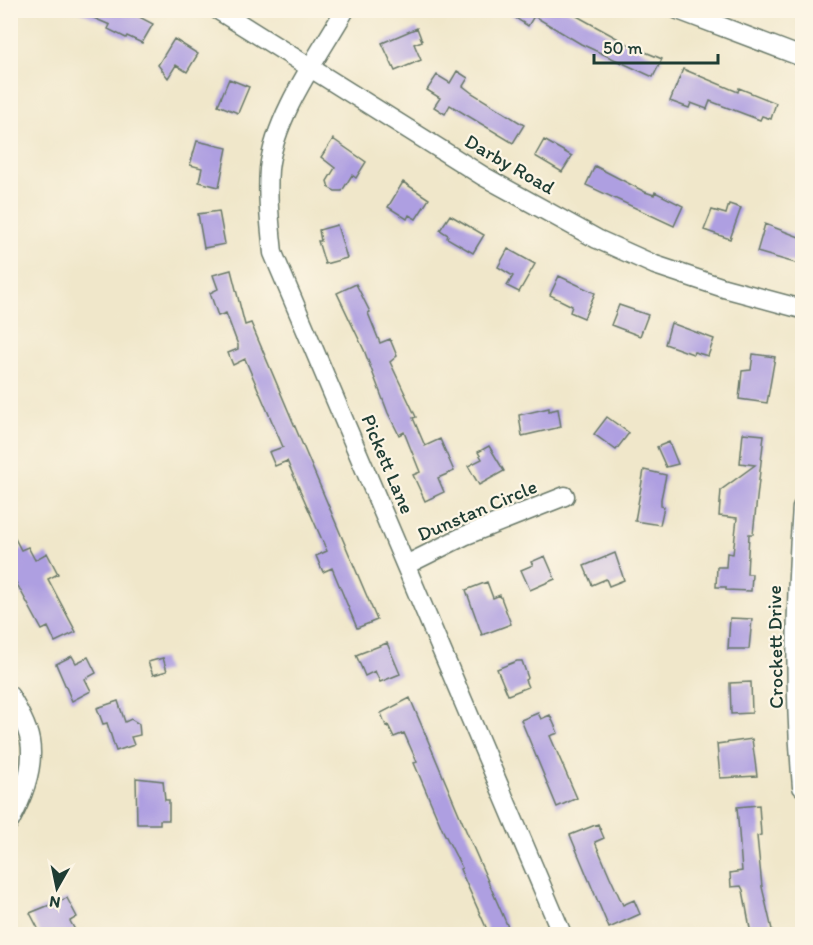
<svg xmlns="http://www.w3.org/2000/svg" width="813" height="945" font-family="Itim,sans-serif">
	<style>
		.building { fill: #ae9fe1 }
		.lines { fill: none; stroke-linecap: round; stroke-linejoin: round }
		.minor-casing { stroke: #687868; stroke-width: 21 }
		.minor { stroke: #fff; stroke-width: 18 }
		.labels { text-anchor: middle; stroke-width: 4.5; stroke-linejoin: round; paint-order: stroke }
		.street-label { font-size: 20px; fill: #1f3d34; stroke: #fcf5e5 }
	</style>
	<rect width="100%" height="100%" fill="#fcf5e5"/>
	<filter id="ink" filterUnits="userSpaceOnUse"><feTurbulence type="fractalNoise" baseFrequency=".0167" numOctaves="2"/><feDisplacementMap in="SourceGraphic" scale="12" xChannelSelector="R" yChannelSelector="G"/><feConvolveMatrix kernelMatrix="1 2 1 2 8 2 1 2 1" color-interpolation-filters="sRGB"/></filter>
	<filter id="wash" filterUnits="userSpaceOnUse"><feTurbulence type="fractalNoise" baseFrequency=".008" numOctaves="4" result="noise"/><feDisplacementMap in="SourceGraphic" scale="24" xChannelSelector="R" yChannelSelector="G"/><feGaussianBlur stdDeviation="1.35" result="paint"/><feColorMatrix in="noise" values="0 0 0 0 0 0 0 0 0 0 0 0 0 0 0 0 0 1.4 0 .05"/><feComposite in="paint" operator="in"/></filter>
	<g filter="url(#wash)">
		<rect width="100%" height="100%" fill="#f0e7ca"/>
		<g id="blocks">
			<path class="building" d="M75,10H117L126,15L128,11L153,24L142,43L127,36L126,38L108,29L110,25Z
				M503,10H566L633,47L662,59L653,77L581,44L534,16L528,26Z
				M417,28L422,41L414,44L421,60L395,71L382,43Z
				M174,39L198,54L187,72L176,65L168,78L158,65Z
				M683,69L738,92L739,88L776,103L771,119L762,116L760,120L710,101L707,109L691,103L689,108L670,101Z
				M457,71L468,78L463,86L472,93L524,125L513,143L450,105L445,114L434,107L440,98L427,90L437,75L450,83Z
				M229,79L249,87L238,113L218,105Z
				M333,139L366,162L356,178L352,175L342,191H335L329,188L327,181L335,168L321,157Z
				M544,140L572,156L562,172L535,156Z
				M197,141L227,148L219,187L199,182L202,168L190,165Z
				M595,166L645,192L654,195L655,192L683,206L674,226L586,185Z
				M403,182L429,199L416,219L409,215L407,219L388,207Z
				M729,204L741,208L730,239L704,230L712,210L726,214Z
				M219,211L225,244L204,248L198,214Z
				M450,215L484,235L473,253L447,238L448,235L440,230Z
				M765,224L802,238V265L757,252Z
				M337,225L347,258L325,264L318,241H321L319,230Z
				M508,249L535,264L519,292L507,286L513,276L498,267Z
				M231,270L245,325L251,323L377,620L357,628L332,568L323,572L316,556L327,551L287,461L275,466L269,452L283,447L245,359L233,365L228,353L238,349V345L226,313L218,316L210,293L218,289L213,275Z
				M559,276L595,293L584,318L570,312L572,306L550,295Z
				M356,284L370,312L368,313L380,343L390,339L397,356L390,362L416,417L413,418L425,446L440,439L454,471L438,478L444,492L425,501L413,475L420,472L404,432L399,435L388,413L364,350L337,293Z
				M619,305L648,315L640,336L611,325Z
				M671,323L714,339L708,356L694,352L693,354L665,344Z
				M753,354L775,357L767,403L739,399L742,371L751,370Z
				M549,408V411L558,409L561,427L522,436L519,415Z
				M607,417L629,433L616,450L594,434Z
				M743,433L764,435L753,534H749L747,574H752L751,591L726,590V587H716L717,567H726L727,553L733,554L737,518L719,516L721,490L755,465L740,463Z
				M669,442L678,464L666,467L657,447Z
				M489,446L504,471L479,485L468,466L482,459L478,452Z
				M644,470L666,475L661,499V506L664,507L660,525L635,521Z
				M10,529L21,550L28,547L35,560L47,553L58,574L48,579L76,632L55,642L48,627L42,630L10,571Z
				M615,553L624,580L609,586L606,579L592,585L584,566Z
				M545,556L555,579L530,590L521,570L533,565L531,562Z
				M487,582L493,598L500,595L511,624L482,635L466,590Z
				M730,618L752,619L749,649H728Z
				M387,643L400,674L380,682L375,671L365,676L356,655Z
				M72,656L76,663L88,657L96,673L85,679L91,691L72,701L56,664Z
				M163,658L167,671L153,675L148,662Z
				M517,661H522L528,678L525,680L528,687L508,695L497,669Z
				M751,682L752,713L731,714L730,683Z
				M410,698L467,833L511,934H489L460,869L462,868L443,831L414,763L417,762L404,733L394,737L388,725L386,726L381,713Z
				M118,701L125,722L131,719L139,724L140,735L131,737L134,745L116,751L107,723L103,724L97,708Z
				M538,713L541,719L550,715L558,733L550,736L577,798L557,807L521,720Z
				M752,739L757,776L720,778L717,744Z
				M136,778L163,781L165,800H169V820H160V824H137Z
				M759,805L761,835L757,836L762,887L773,934H751L743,890L741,886L731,887L730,873L742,871L737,807Z
				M598,824L604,838L595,842L610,877L623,905L634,900L640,914L609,928L570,835Z
				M67,898L77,917L70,921L75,930L66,934H41L30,913Z"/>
		</g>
	</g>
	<g filter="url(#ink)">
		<use href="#blocks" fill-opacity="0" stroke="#687868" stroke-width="1.5"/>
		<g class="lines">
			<g class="minor-casing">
				<path id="minor" d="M218,10L483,176L597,239L655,265L724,288L802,309
					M345,10C318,57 275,115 269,169C267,197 270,224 273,253L562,934
					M678,10L802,57
					M802,507C795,600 794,694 802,787
					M406,565L464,536L565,496
					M10,696C16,707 23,718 27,730C38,759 24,795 10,821"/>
			</g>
			<use href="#minor" class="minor"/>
		</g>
	</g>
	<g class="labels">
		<g class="street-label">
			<text transform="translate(510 164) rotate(30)" y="7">Darby Road</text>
			<text transform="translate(388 464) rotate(67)" y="7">Pickett Lane</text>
			<text transform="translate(477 510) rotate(-23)" y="7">Dunstan Circle</text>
			<text transform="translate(775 647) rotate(-91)" y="7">Crockett Drive</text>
		</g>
	</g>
	<rect width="813" height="945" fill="none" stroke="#fcf5e5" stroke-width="36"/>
	<g transform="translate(57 888) rotate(189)" stroke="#fcf5e5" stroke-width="4.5" paint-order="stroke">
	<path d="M0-4.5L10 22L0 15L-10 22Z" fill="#1f3d34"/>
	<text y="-9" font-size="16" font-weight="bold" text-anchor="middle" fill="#1f3d34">N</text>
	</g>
	<path d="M594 54v9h124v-9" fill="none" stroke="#1f3d34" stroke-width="3"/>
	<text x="603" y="54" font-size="18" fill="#1f3d34" stroke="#fcf5e5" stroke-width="4.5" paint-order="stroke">50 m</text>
</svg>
